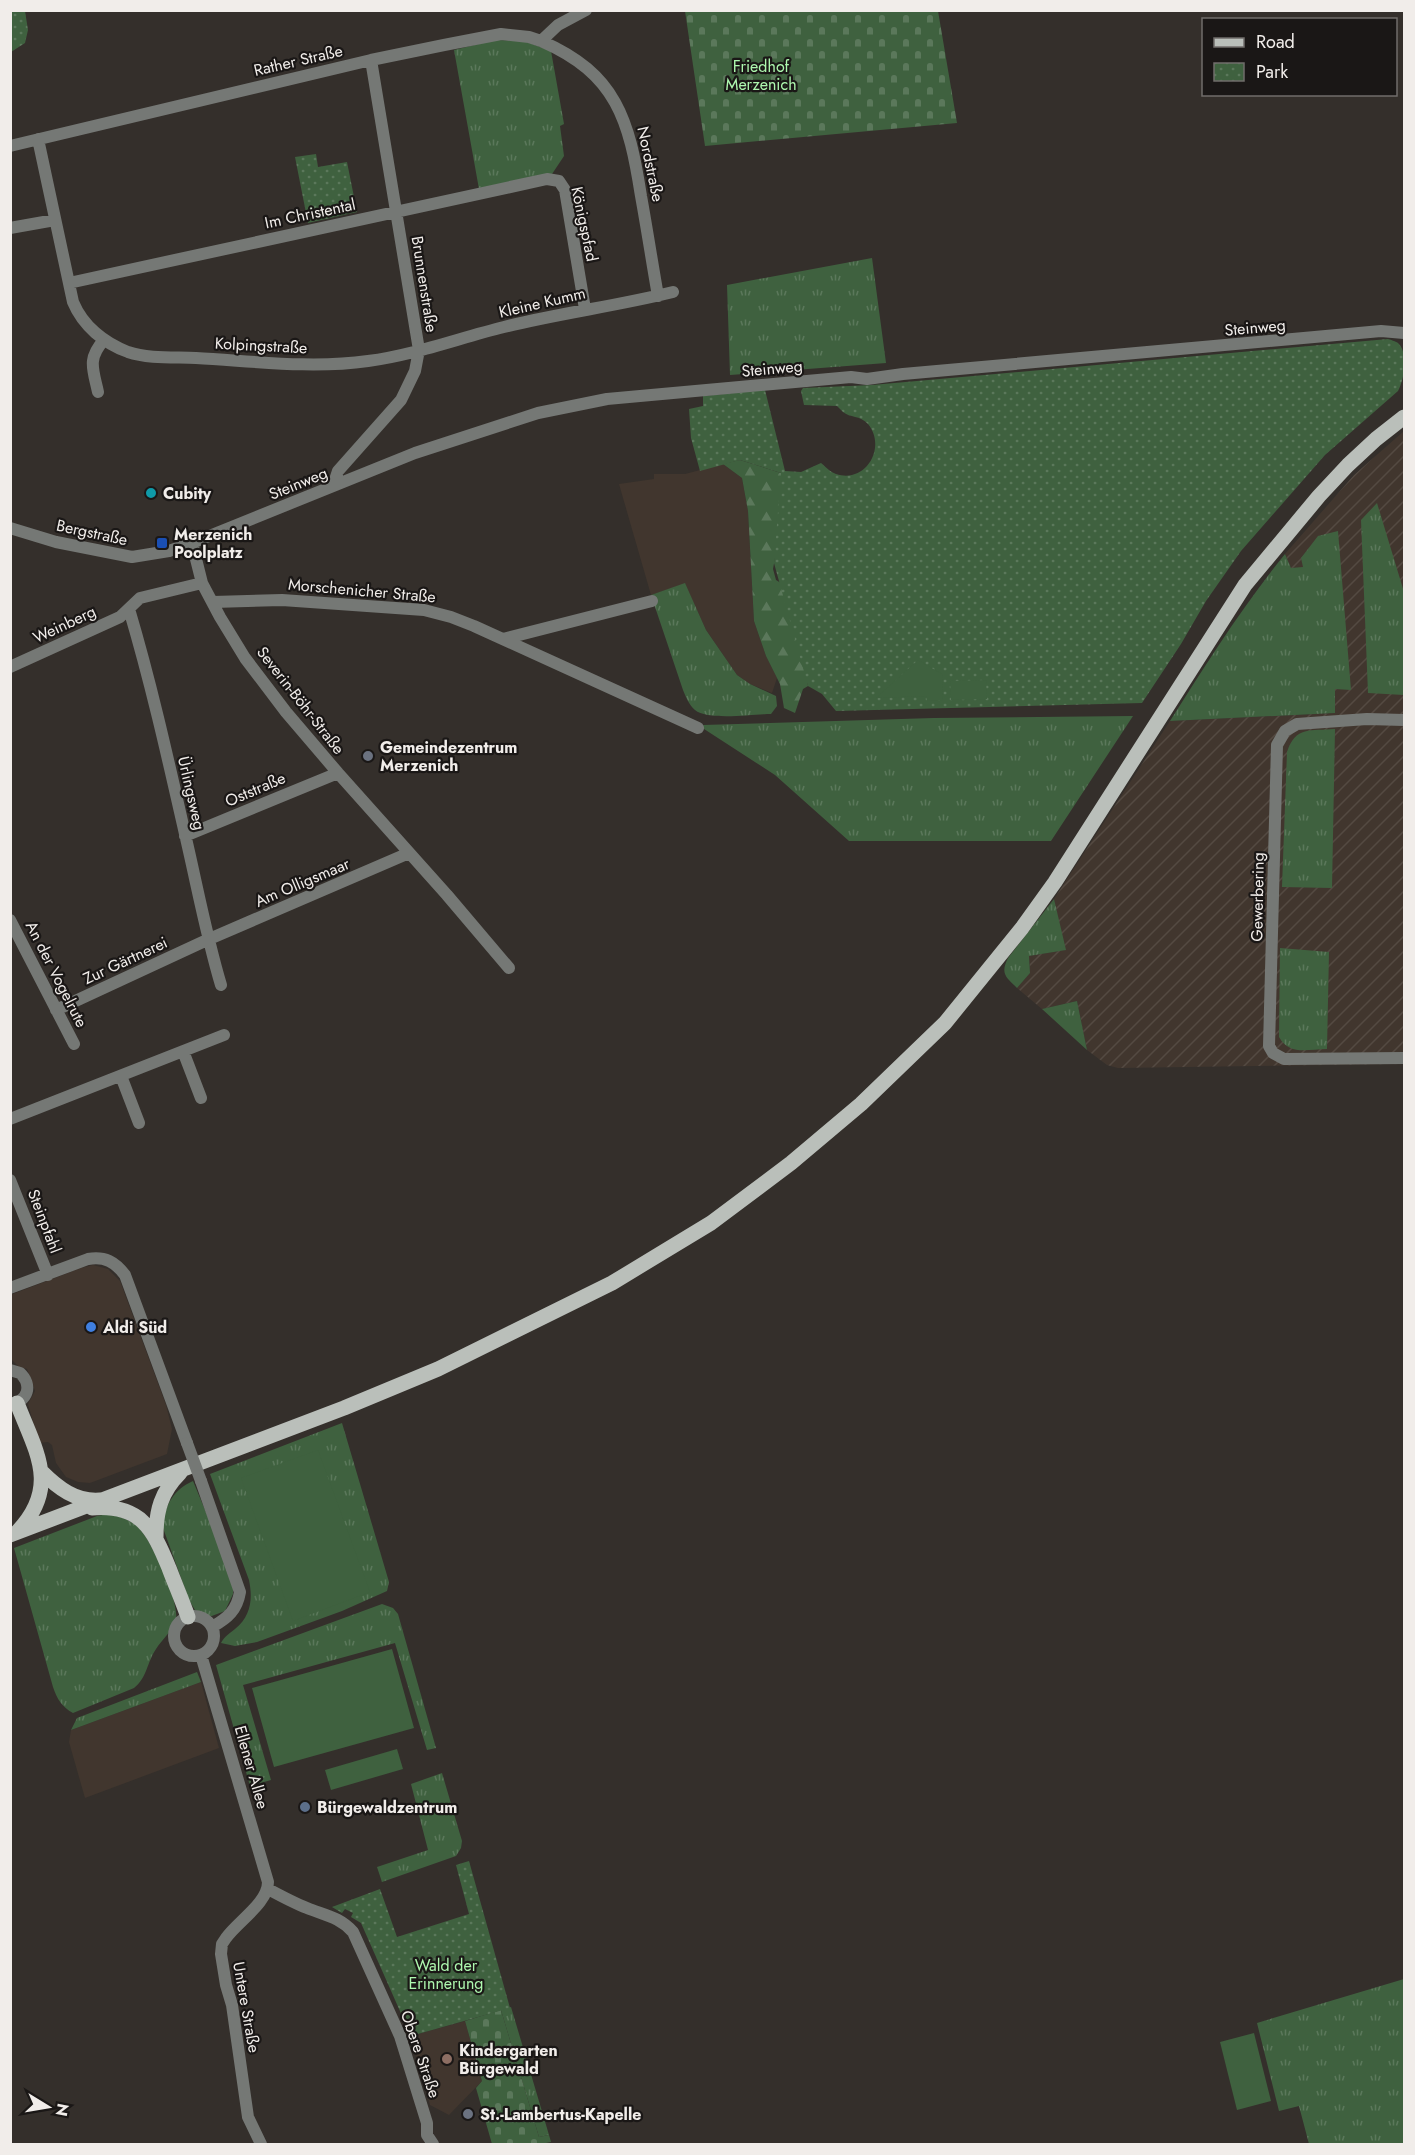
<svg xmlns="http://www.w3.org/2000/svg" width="1415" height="2155" font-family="Jost,sans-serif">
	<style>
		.built { fill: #41362e }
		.industrial { fill: url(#industrial-furrows) }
		.grass { fill: url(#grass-tufts) }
		.forest { fill: url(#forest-firs) }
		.cemetery { fill: url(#cemetery-stones) }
		.park { fill: url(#park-dots) }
		.pitch { fill: #3f613f }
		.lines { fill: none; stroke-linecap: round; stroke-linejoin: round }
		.minor { stroke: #757875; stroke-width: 12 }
		.major { stroke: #babfba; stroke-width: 15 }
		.minor-bridge { stroke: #757875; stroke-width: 12 }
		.culture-dot { fill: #0f9aa8; stroke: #1a1716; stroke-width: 2 }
		.transit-dot { fill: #1a4fb4; stroke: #1a1716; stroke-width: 2 }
		.worship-dot { fill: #6b7280; stroke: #1a1716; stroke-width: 2 }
		.shop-dot { fill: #3f7fe0; stroke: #1a1716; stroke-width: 2 }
		.service-dot { fill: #5c6f8a; stroke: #1a1716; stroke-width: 2 }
		.education-dot { fill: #8d6e63; stroke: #1a1716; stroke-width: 2 }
		.labels { text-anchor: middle; stroke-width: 4.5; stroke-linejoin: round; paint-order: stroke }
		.street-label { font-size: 16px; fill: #f1edea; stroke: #1a1716 }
		.park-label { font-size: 16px; fill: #aef8af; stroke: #1a1716 }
		.poi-label { font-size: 16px; font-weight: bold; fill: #f1edea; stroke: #1a1716; text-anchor: start }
	</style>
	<defs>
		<pattern id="industrial-furrows" width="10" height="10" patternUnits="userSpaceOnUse" patternTransform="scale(1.5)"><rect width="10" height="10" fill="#41362e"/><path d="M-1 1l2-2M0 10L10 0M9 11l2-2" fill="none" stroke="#544a42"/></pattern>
		<pattern id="grass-tufts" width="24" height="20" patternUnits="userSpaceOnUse" patternTransform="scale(1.5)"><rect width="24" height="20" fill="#3f613f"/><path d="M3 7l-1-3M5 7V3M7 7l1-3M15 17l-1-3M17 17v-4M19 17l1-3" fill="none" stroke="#5b785b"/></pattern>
		<pattern id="forest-firs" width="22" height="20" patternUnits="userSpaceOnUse" patternTransform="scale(1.5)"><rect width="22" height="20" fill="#3f613f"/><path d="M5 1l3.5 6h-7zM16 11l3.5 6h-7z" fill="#5b785b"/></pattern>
		<pattern id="cemetery-stones" width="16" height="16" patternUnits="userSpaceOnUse" patternTransform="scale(1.5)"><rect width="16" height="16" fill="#3f613f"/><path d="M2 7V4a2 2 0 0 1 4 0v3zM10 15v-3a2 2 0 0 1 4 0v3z" fill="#5b785b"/></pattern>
		<pattern id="park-dots" width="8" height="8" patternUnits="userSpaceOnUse" patternTransform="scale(1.5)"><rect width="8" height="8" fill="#3f613f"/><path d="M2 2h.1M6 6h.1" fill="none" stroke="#5b785b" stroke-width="1.8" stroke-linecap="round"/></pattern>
	</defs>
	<rect width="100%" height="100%" fill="#342f2b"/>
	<path class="built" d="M723,464L742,478L748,511L754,621L766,656L777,678L772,693L750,684L737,675L706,630L685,584L651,595L619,484L654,479V474H685Z
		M93,1265L108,1269L120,1281L166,1405L172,1429L167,1454L90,1483L78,1482L66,1477L56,1463L52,1445L48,1442L39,1443L28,1404L35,1391L27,1369L19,1367L11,1359L10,1295L81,1268Z
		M201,1682L219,1748L85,1798L69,1742L71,1730Z
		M465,2021L482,2081L449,2115L430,2105L411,2036Z"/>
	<path class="industrial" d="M1404,431V1064L1118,1068L1107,1065L1087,1050L1077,1001L1042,1009L1017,988L1030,973L1029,956L1065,950L1054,899L1170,721L1335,713L1334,666L1285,554L1354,475Z"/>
	<path class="grass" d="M495,40L524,41L551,51L564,124L560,126L564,156L552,174L479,189L454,50Z
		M872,258L886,363L730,375L727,285Z
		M1377,503L1404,592V695L1368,693L1361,520Z
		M1338,531L1351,690L1335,689V713L1170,721C1206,664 1242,607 1285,554L1291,568L1303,567L1301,558L1318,536Z
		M685,583L706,630L737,675L750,684L776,696L777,706L771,714C754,714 708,721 695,710C689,705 686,697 683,690L651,595Z
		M1133,716L1051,841H849L775,775L701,727L703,725L934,718Z
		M1335,729L1332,888L1282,887L1287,752C1295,726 1311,731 1335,729Z
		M1054,899L1066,950L1029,956L1030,973L1017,988C1006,977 1000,974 1008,958Z
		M1280,948L1329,952L1327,1049C1307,1049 1290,1056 1279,1037Z
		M1077,1001L1087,1050L1042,1009Z
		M342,1423L389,1582L387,1591L342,1611L257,1642L235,1646L221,1643C225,1636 229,1634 235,1629C251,1616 253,1599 249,1580L210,1474Z
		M193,1481L210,1522L233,1586V1594L225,1611L209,1617L195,1610L189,1600L163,1528C164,1506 173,1490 193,1481Z
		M108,1514C119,1516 128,1519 137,1526C151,1538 179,1601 176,1618C174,1630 162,1639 156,1649C147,1662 147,1678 134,1688L73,1713C62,1707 57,1699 53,1687L14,1548L97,1516Z
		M382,1604L393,1608L398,1614L436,1748L427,1750L395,1643L243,1685L271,1780L250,1786L216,1665Z
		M197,1672L201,1682L71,1730L77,1718Z
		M442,1773L462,1841L461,1848L456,1856L382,1882L377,1867L428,1850L411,1784Z
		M1404,1979V2144H1309L1299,2106L1279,2111L1257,2023Z
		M511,2007L549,2135L539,2137L501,2010Z"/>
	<path class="forest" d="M740,460L781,473H800L776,552L773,569L776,580L802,596L797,617L808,686L803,689L795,713L784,708L780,684L766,656L754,621L748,511L742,478L723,464Z"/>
	<path class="cemetery" d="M685,11H938L957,123L705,146Z
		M501,2010L539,2137L549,2135L551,2142L541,2144H492L476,2088L482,2081L465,2021Z"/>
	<path class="park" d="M11,10L25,11L28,30L25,43L11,52Z
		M316,154L318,167L347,162L357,212L308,223L295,157Z
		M1388,339C1389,339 1397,342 1398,343C1409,353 1404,380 1398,391L1325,455L1241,551L1206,601L1181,644L1142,703L836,711L822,694L808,686L774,563L781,473L740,460L700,471L691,438L689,409L703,406V396L765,390L785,471L801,472L821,463C826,467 830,472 836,474C866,484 887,447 868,424C860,415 850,418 843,412C841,410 839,408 837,406L804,405L801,391L803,388L872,385Z
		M469,1861L510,2008L411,2036L361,1923L351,1917L353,1913L345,1909L342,1913L332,1907L380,1889L397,1937L469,1914L456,1865Z"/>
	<path class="pitch" d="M918,660L942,674L943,700L927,701L926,696L876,698Z
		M986,680L987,699L951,700L950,681Z
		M318,1450L370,1592L293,1621L241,1478Z
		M392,1649L414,1728L274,1767L252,1688Z
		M397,1749L403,1769L331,1790L325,1770Z
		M1254,2033L1271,2101L1237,2110L1220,2042Z"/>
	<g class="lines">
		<path class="minor" d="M541,41C617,74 629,120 641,196C647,229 652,262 658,296
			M38,139L73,302C83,326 104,343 128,352C149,359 174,357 196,358C253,361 311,369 368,361C414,355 459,338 504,327C560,313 617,306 673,292
			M10,146L371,60L444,45L501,34L529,37L541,41L558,25L586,10
			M10,228L55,220
			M69,283L547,179L559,181L565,190L585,309
			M98,392C93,369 87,359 104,340
			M333,486L338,471L401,400L415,371L419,350L371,60
			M10,528L56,542L132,557L169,551L192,543L415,453L538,413L607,399L851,377L867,379L903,374L1381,331L1404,333
			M192,543L202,583L220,617L245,658L286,712L338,773L447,895L509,968
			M213,602L282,600L424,610L451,617L474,626L698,728
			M129,609C151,683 168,759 185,834C197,885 206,935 221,985
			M503,639L652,601
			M10,667L120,617L140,598L202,583
			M1404,720L1367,719L1297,724L1285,731L1277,745L1269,1046L1273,1053L1284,1059L1404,1058
			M185,836L338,773
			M10,920L74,1044
			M56,1010L207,940L409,853
			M183,1051L201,1098
			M121,1076L139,1123
			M10,1119L224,1035
			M10,1180L48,1275
			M10,1288L88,1259C105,1256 115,1262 125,1275L187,1443
			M10,1370L20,1373C33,1385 28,1402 10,1404
			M201,1481L240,1592C237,1610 228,1618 212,1627
			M174 1636a20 20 0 1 1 40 0a20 20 0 1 1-40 0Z
			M201,1655L268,1882C268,1903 238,1921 226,1938L222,1944L221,1954L226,1985L232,2005L248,2117L261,2144
			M268,1889C281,1896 294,1903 307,1908C324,1915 340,1917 353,1932L400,2036L427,2123V2135L433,2144"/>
		<path class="major" d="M17,1403C36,1452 60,1486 18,1531
			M42,1472C58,1488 76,1502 100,1500
			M92,1508C141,1504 153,1529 169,1568C175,1584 182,1600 188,1617
			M10,1535L344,1408L438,1369L612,1283L711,1223L791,1163L861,1104L945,1023L1022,928L1055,882L1245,585L1319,496L1348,465L1376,439L1404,417
			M156,1537C156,1511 161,1492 180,1473"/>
		<path class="minor-bridge" d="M187,1443L201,1481"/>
	</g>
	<circle class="culture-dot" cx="151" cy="493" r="6"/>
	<rect class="transit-dot" x="156" y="537" width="12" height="12" rx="3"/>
	<g class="worship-dot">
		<circle cx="368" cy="756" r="6"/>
		<circle cx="468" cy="2114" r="6"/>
	</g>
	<circle class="shop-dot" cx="91" cy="1327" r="6"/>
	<circle class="service-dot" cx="305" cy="1807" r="6"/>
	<circle class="education-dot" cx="447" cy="2059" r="6"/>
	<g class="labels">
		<g class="street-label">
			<text transform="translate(298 60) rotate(-13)" y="6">Rather Straße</text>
			<text transform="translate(651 164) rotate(78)" y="6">Nordstraße</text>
			<text transform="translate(310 213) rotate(-12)" y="6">Im Christental</text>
			<text transform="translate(585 224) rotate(78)" y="6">Königspfad</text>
			<text transform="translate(425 284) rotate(81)" y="6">Brunnenstraße</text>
			<text transform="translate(542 302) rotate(-13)" y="6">Kleine Kumm</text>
			<text transform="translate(1255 327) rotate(-5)" y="6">Steinweg</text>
			<text transform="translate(261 345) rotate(3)" y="6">Kolpingstraße</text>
			<text transform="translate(772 368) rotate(-5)" y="6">Steinweg</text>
			<text transform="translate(298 483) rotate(-22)" y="6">Steinweg</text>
			<text transform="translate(92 532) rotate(12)" y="6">Bergstraße</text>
			<text transform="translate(362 590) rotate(5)" y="6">Morschenicher Straße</text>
			<text transform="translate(64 624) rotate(-25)" y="6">Weinberg</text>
			<text transform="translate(301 700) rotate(52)" y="6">Severin-Böhr-Straße</text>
			<text transform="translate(255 789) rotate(-23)" y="6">Oststraße</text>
			<text transform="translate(192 793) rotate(77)" y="6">Ürlingsweg</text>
			<text transform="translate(302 882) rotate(-23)" y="6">Am Olligsmaar</text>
			<text transform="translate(1257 897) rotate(-89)" y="6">Gewerbering</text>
			<text transform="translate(125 960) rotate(-25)" y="6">Zur Gärtnerei</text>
			<text transform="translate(57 974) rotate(63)" y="6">An der Vogelrute</text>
			<text transform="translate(45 1221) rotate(69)" y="6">Steinpfahl</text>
			<text transform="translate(252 1767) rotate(74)" y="6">Ellener Allee</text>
			<text transform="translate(247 2007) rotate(80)" y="6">Untere Straße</text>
			<text transform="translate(421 2054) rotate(71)" y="6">Obere Straße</text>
		</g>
		<g class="park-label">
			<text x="761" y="72">Friedhof<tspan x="761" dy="18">Merzenich</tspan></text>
			<text x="446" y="1971">Wald der<tspan x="446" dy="18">Erinnerung</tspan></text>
		</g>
		<g class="poi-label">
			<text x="163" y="499">Cubity</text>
			<text x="174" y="540">Merzenich<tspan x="174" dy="18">Poolplatz</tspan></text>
			<text x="380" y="753">Gemeindezentrum<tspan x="380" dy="18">Merzenich</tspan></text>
			<text x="103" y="1333">Aldi Süd</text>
			<text x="317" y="1813">Bürgewaldzentrum</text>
			<text x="459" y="2056">Kindergarten<tspan x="459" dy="18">Bürgewald</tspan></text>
			<text x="480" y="2120">St.-Lambertus-Kapelle</text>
		</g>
	</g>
	<rect width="1415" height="2155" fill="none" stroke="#f1edea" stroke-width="24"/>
	<rect x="1202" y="18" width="195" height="78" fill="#1a1716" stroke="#706d6b" stroke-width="1.5"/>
	<rect x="1214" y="38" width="30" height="9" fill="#babfba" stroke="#706d6b" stroke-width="1.5"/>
	<text x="1256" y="48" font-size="18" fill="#f1edea">Road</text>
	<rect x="1214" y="63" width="30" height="18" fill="url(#park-dots)" stroke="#706d6b" stroke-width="1.5"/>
	<text x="1256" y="78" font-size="18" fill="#f1edea">Park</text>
	<g transform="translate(48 2107) rotate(101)" stroke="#1a1716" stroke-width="4.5" paint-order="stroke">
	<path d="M0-4.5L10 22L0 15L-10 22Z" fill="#f1edea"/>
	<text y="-9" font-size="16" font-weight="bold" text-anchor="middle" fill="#f1edea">N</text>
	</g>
</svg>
